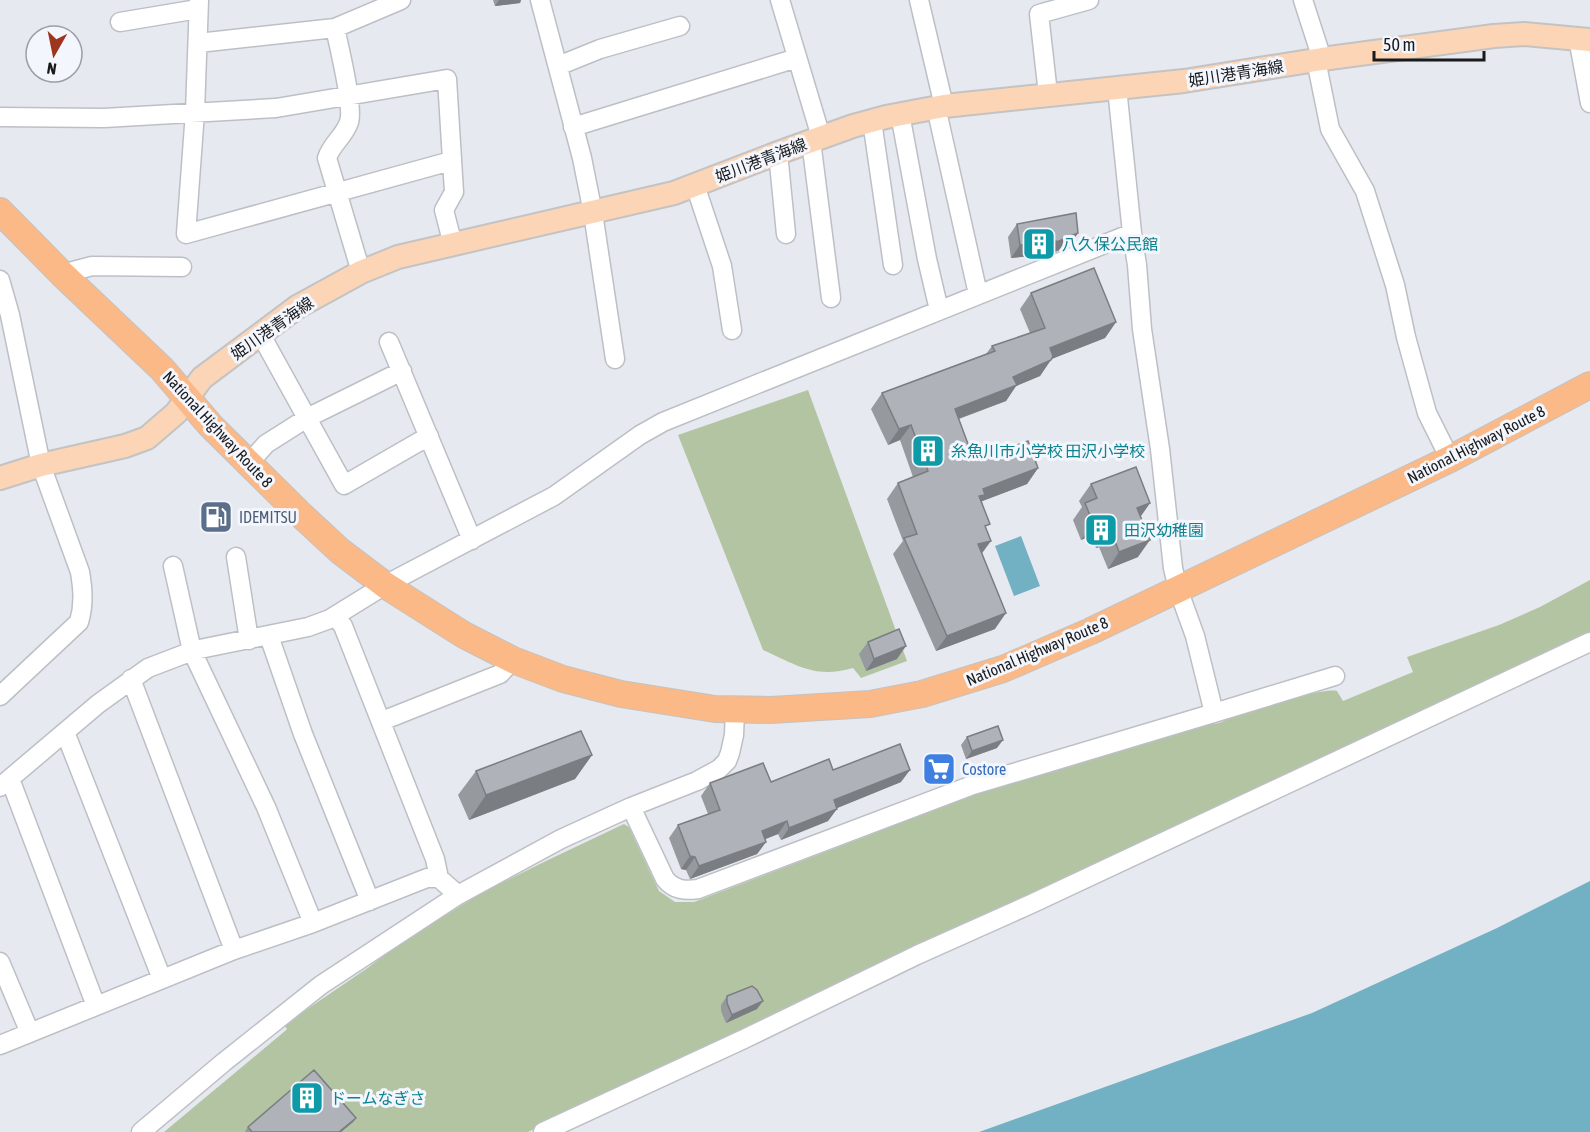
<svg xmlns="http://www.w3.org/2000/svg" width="1590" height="1132" font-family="'Asap Condensed','Noto Sans JP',sans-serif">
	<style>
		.green { fill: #b3c4a3 }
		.water { fill: #72b1c4 }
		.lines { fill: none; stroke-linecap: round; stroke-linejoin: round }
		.minor-casing { stroke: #bcc0c6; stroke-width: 21 }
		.major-casing { stroke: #c3c3c4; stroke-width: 26 }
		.highway-casing { stroke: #c3c3c4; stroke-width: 28 }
		.minor { stroke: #fff; stroke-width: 18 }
		.major { stroke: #fcd5b6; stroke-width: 22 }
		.highway { stroke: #fab986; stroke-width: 26 }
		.wall { fill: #96999e }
		.shaded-wall { fill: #7a7d81 }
		.building { fill: #afb2b8; stroke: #7a7d81; stroke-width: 1.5 }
		.labels { text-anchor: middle; stroke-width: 6; stroke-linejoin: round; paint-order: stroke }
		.street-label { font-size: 16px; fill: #191a1c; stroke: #f3f6fd }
		.culture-label { font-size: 16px; fill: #0d838f; stroke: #f3f6fd; text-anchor: start }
		.service-label { font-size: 16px; fill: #4e5e75; stroke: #f3f6fd; text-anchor: start }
		.shop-label { font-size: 16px; fill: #366cbe; stroke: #f3f6fd; text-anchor: start }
	</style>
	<rect width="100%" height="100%" fill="#e6e9ef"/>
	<path class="green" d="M808,390L907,661L861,678L853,668C815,679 797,665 763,650L678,435Z
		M1590,580V637L528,1132H164L285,1031L287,1029L284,1025L369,967L394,947L483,892L548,860L624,824L629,827L659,891L675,902H694L872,834L901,822L904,817L984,788L1213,720L1215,724L1222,722C1236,714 1322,687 1337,691L1343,701L1413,672L1407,657L1499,625L1540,607Z"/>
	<path class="water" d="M1021,536L1040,586L1014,596L995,546Z
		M1590,881V1132H979L1312,1013L1497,928Z"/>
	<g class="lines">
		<g class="minor-casing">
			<path id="minor" d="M199,0L195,112L186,234L451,161
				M540,0L582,158L593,213L615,359
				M780,0L821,137
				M919,0L944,106
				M1303,0L1322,59
				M120,22L198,9
				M335,28C339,46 354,108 349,122C344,137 332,143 327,158L361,272
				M1578,38L1590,103
				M198,43L335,28L401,0
				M1316,60L1330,129L1365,191L1395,285L1406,337L1427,413L1450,459
				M558,66L600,49L680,26
				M1117,88L1132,233L1137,265L1142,329L1160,449L1173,568L1178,589L1195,636L1214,713L1335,676
				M1048,94L1039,14L1089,0
				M936,107L978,294
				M900,114L927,259L939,310
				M0,117L104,118L276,108L447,79L454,192L444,210L453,245
				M872,121L893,265
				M573,127L797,58
				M811,141L831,298
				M778,153L786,234
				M695,185L722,266L732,330
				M62,274L92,266L182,267
				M0,280L10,315L41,465L80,572C83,590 84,605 79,622L0,696
				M261,335L344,485L429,436
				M389,342L472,540
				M249,463L266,444L307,418L402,371
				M236,557L249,640
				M173,566L192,651L266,807L313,923
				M335,616L343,626L435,859L439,878
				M269,636L303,734L370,901
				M131,679L234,950
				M382,721L500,674L513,660
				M65,732L162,979
				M10,779L96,1006
				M0,787L98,704L148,668L195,650L308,627L330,619L385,585L554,496L640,435L663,422L1132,233
				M631,807L665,879C674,890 685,891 698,889L970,786L1214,713
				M0,962L30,1033
				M0,1045L234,950L313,923L427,878H439L458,895
				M141,1132L224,1062L321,985L458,895L561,839L631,807L697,781L719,769L727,761L730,753L734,735L735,710
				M543,1132L744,1039L917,955L1031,904L1590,642"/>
		</g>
		<g class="major-casing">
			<path id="major" d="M0,478L41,465L125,446L147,438L176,413L202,378L297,307L361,272L398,257L674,193L778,153L853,126L886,117L944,106L1184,81L1322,59L1494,36L1524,34L1590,40"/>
		</g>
		<g class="highway-casing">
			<path id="highway" d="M0,211L62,274L162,369L211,426L299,513L340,551L385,585L464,635L513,660L563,679L621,694L715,709L771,710L870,704L922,694L1003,669L1091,631L1450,459L1590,385"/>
		</g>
		<use href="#minor" class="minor"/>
		<use href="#major" class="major"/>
		<use href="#highway" class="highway"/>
	</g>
	<path class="wall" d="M493,0H521L520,3L495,6Z
		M1017,224L1078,233L1069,246L1050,254L1011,258L1008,237Z
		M1031,293L1116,322L1105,338L1051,359L1040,376L1016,386L1006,401L959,419L974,460L1038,468L1027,484L982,501L986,530L982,553L995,629L936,651L893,554L903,541L887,499L898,483L913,477L900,440L888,445L871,409L882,393L986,354L992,346L1030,333L1020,309Z
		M1091,484L1150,503L1141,516L1138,557L1108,569L1099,547L1096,548L1091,536L1081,540L1073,520L1082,507L1079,501Z
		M868,642L897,659L866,671L859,654Z
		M967,737L997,748L966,759L961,745Z
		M592,755L575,779L469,820L458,795L476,771Z
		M833,770L901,782L837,808L828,821L781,840L778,834L765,839L766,842L757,854L690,879L686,870L681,869L669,838L678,825L708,814L701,796L710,783L771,782Z
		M727,996L757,1009L726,1023L721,1011V1005Z
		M356,1118L353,1122L341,1132H246L245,1131L248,1127Z"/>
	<path class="shaded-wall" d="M499,0H521L520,3L495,6Z
		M1078,233L1069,246L1050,254L1011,258L1020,245Z
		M1116,322L1105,338L1039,364L1050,348Z
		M1051,360L1040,376L1016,386L1006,401L944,424L955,409L1013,377Z
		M911,425L900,440L888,445L899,429Z
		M1038,468L1027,484L980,502L968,512L983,489Z
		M1150,503L1138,520L1137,508Z
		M1103,519L1091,536L1081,540L1093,523Z
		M1111,530L1099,547L1096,548L1108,531Z
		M1150,540L1138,557L1108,569L1119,552Z
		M991,541L980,556L978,544Z
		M1006,613L995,629L936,651L947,636Z
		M906,646L897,659L866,671L874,659Z
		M1003,740L997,748L966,759L972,751Z
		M592,755L575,779L469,820L486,795Z
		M910,770L901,782L825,813L834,800Z
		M837,809L828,821L781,840L789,828Z
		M787,821L778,834L753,844L762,831Z
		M766,842L757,854L690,879L699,866Z
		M690,856L695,857L686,870L681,869Z
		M763,1001L757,1009L726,1023L732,1015Z
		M356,1118L353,1122L341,1132H339Z"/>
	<path class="building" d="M1076,213L1078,233L1059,241L1020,245L1017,224Z
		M1094,268L1116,322L1050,348L1053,356L1051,360L1013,377L1017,385L955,409L974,460L1028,441L1038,468L983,489L985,495L979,496L990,524L985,526L991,541L978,544L1006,613L947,636L904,538L917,534L898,483L928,471L911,425L899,429L882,393L995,351L992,346L1045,328L1031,293Z
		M1136,467L1150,503L1137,508L1150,540L1119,552L1111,530L1108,531L1103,519L1093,523L1085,503L1097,498L1091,484Z
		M899,629L906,646L874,659L868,642Z
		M998,726L1003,740L972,751L967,737Z
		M581,731L592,755L486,795L476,771Z
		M900,744L910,770L834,800L837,809L789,828L787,821L762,831L766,842L699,866L695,857L690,856L678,825L720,810L710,783L763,763L771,782L829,759L833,770Z
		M752,986L757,990L763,1001L732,1015L727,1003V996Z
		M314,1070L356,1118L339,1132H252L248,1127Z"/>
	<defs>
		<g id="building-square" transform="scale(1.725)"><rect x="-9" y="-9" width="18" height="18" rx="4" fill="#0f9aa8" stroke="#f3f6fd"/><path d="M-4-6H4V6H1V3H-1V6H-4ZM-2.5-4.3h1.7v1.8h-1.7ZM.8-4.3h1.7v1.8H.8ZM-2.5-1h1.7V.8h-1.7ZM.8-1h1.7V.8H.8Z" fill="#fff"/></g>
		<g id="fuel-square" transform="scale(1.725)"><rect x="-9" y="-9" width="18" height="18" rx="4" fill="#5c6f8a" stroke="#f3f6fd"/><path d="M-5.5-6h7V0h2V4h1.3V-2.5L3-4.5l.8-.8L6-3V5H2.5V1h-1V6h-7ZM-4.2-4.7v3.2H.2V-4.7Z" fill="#fff"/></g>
		<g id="supermarket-square" transform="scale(1.725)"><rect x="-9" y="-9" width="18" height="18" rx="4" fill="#3f7fe0" stroke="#f3f6fd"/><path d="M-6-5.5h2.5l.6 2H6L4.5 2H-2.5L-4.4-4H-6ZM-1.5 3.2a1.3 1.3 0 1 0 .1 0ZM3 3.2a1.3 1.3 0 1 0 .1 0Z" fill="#fff"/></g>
	</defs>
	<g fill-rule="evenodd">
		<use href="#building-square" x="1039" y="244"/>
		<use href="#building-square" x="928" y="451"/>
		<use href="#fuel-square" x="216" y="517"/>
		<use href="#building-square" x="1101" y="530"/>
		<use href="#supermarket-square" x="939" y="769"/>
		<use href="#building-square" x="307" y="1098"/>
	</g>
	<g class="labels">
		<g class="street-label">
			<text transform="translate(1236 73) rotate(-9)" y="6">姫川港青海線</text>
			<text transform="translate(761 160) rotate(-21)" y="6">姫川港青海線</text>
			<text transform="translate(272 328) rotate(-35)" y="6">姫川港青海線</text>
			<text transform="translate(218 429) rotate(47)" y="6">National Highway Route 8</text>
			<text transform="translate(1476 444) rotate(-27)" y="6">National Highway Route 8</text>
			<text transform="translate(1037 651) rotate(-23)" y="6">National Highway Route 8</text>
		</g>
		<g class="culture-label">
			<text x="1062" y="250">八久保公民館</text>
			<text x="951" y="457">糸魚川市小学校 田沢小学校</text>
			<text x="1124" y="536">田沢幼稚園</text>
			<text x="330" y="1104">ドームなぎさ</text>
		</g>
		<g class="service-label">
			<text x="239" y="523">IDEMITSU</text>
		</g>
		<g class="shop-label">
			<text x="962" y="775">Costore</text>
		</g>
	</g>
	<g transform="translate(54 54) rotate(189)"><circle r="28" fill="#f3f6fd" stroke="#9c9ea3" stroke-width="1.5"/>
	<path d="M0-4.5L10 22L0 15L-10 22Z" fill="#9e361d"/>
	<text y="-9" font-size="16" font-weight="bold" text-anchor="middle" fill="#191a1c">N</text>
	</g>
	<path d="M1374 51v9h110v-9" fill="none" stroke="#191a1c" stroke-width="3"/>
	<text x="1383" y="51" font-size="18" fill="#191a1c" stroke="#f3f6fd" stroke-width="4.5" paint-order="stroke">50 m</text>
</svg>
